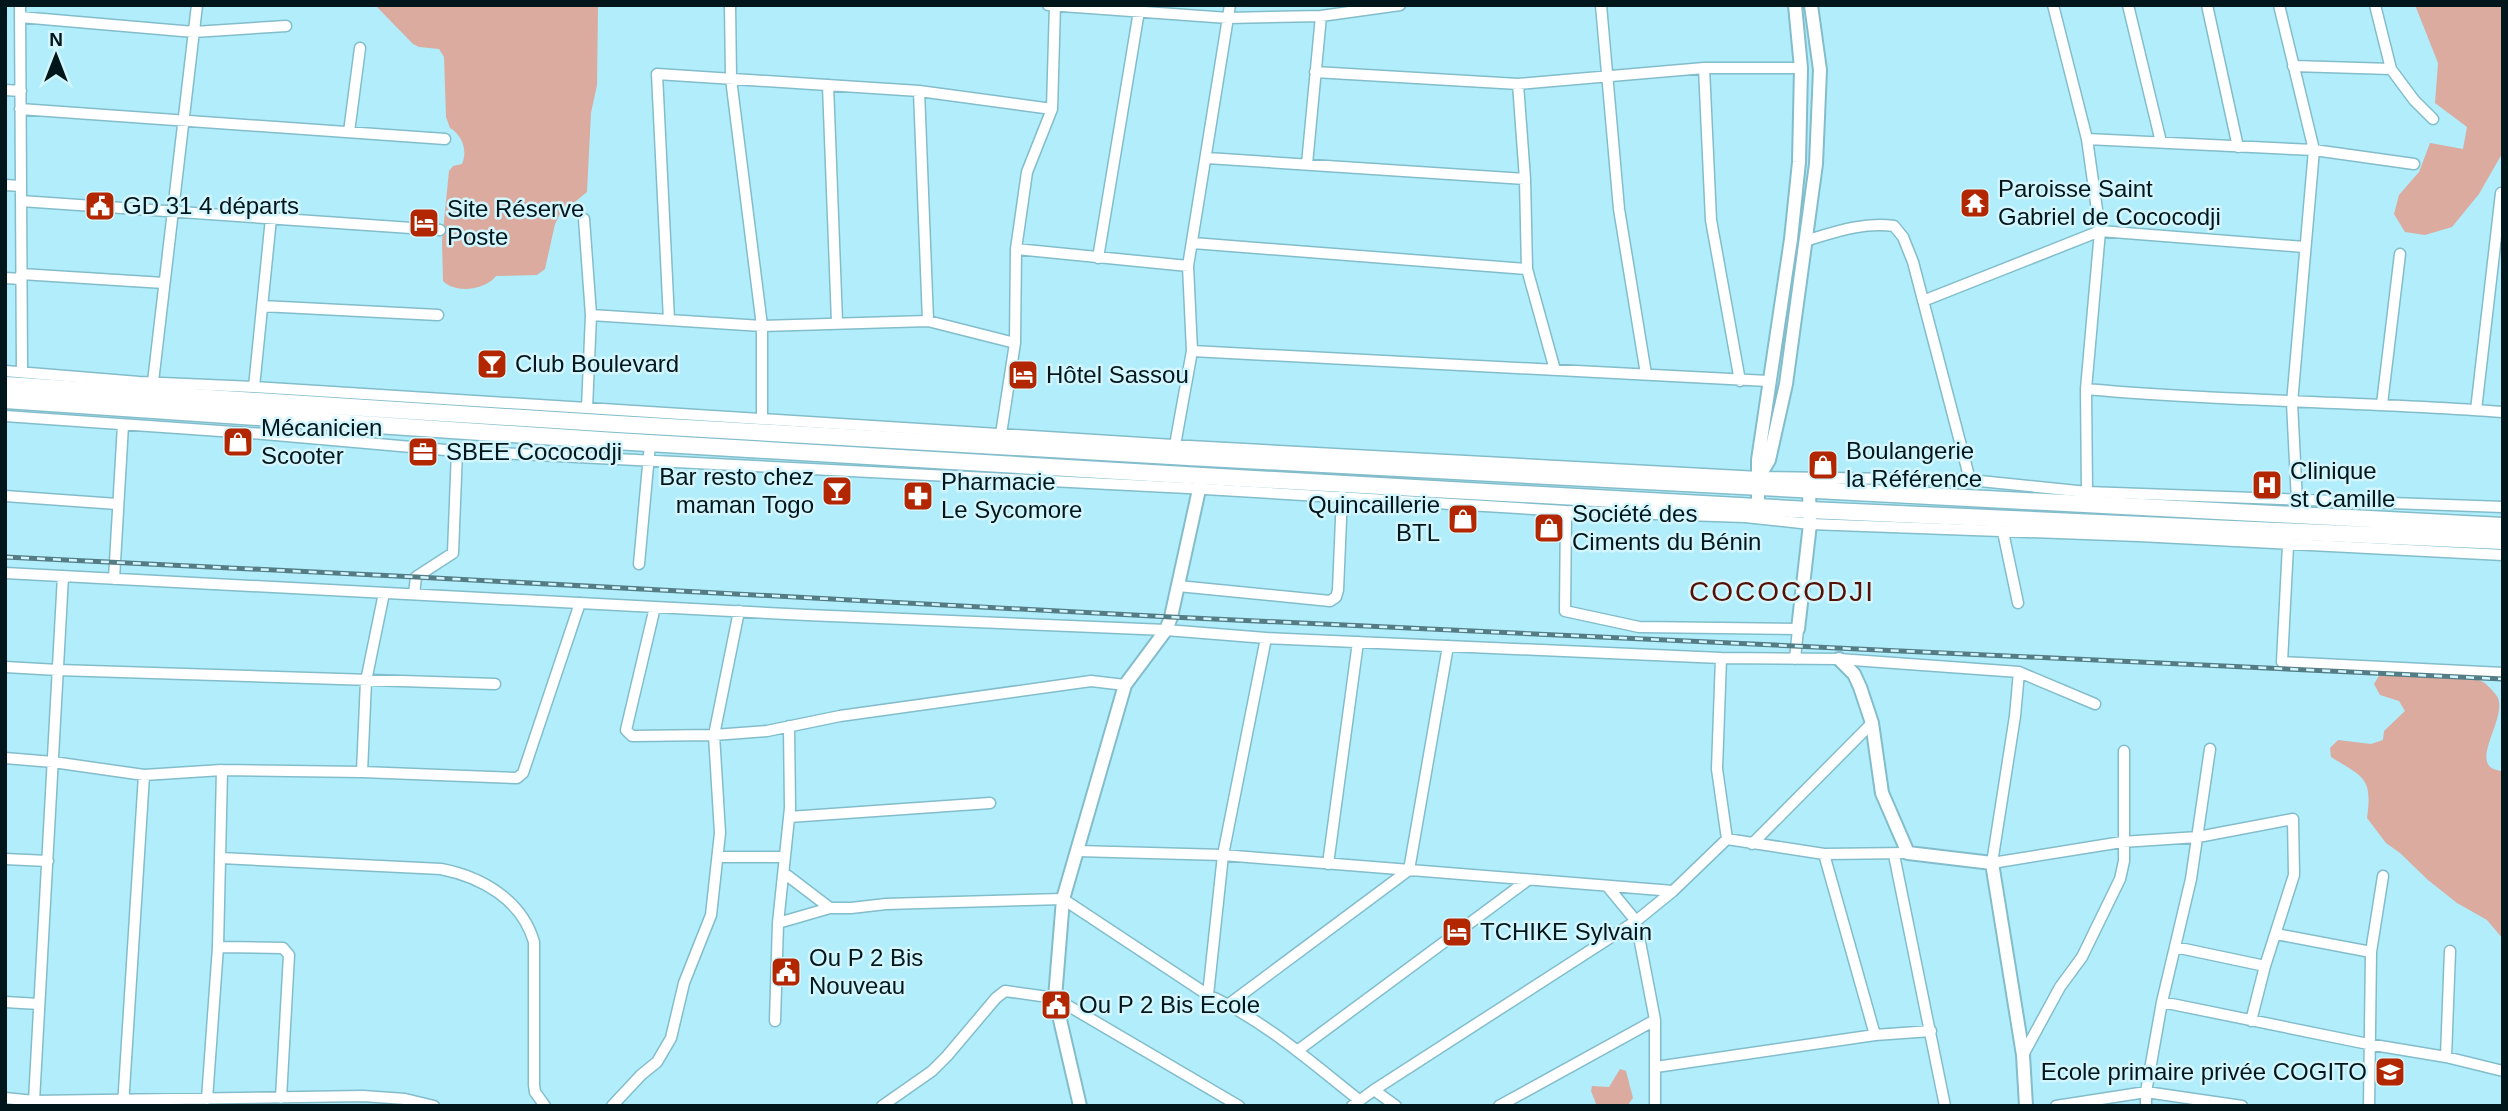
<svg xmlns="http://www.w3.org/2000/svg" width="2508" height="1111" font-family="Arial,sans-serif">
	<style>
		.green { fill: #dbaba0 }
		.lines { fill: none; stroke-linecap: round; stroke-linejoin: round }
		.minor-casing { stroke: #83bdcb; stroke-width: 13 }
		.tertiary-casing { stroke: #83bdcb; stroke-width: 16 }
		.trunk-casing { stroke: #83bdcb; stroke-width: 19 }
		.minor { stroke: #fff; stroke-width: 10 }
		.tertiary { stroke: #fff; stroke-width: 12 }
		.trunk { stroke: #fff; stroke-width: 16 }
		.rail-casing { stroke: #547c85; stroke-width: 5 }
		.rail { stroke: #d3f6fe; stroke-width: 2.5; stroke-dasharray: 8; stroke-linecap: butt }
		.labels { text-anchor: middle; stroke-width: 5; stroke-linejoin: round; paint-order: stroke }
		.poi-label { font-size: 24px; fill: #00161b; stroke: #d3f6fe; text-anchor: start }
		.quarter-label { font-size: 28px; letter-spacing: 2px; fill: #531003; stroke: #d3f6fe }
	</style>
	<rect width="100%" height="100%" fill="#b1edfb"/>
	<path class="green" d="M375,5H598L597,85L591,113L587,192L560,214L555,224L545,269L537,275L496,276C485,290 456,294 443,281L442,241L449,171L453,166L462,164C468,150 462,135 450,128L446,117L444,57L439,49L419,47L413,44Z
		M2415,5H2503V152L2479,194L2452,227L2425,235L2405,232L2394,214L2399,195L2419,172L2430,143L2463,149L2467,127L2435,103L2438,63Z
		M2380,674C2401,676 2468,674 2483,682C2487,684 2496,694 2498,698C2507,721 2464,769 2503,771V939L2487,920L2457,903L2428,880L2400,853L2386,843L2367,818C2373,777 2363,777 2331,757L2330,748L2338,740L2371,744L2383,740L2384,731L2405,711L2399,701L2380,695L2374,684Z
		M1620,1069L1626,1071L1633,1098L1627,1106H1597L1591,1091L1592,1086L1609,1087Z"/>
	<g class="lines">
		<g class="minor-casing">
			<path id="minor" d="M20,5L22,372
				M730,5L731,79L762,326V419
				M1048,5L1228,18L1321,16L1400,5
				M1601,5L1619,209L1646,374
				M2053,5L2087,139L2100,231L2086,389L2087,492
				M2128,5L2161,142
				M2207,5L2238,147
				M2279,5L2314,150L2292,403L2297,501
				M2375,5L2391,69L2414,100L2433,119
				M20,17L194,32L286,26
				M2293,66L2391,69
				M1704,68L1711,220L1740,381
				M1315,72L1518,84L1704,68H1801
				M1518,84L1525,179L1527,269L1555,370
				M828,85L837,322
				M5,90L21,91
				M919,91L928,321
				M20,109L445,139
				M349,132L360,48
				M2087,139L2314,150L2414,164
				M1207,158L1525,179
				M1307,164L1321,16
				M5,185L21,186
				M21,201L440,230
				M584,219L591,315L587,408
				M1805,241C1835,232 1862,222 1894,226L1903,237L1913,262L1970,480
				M1193,243L1527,269
				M1016,249L1188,266
				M1098,258L1140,5
				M21,274L164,283
				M5,278L21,279
				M1923,301L2100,231L2304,247
				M262,306L438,315
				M591,315L762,326L928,321L1015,343
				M669,320L657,74L919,91L1052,109
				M1192,351L1768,381
				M5,371L139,382L254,387L1189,446L1759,477L1970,480L2087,492L2503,507
				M153,382L197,5
				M254,387L271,218
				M2086,389C2225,402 2364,401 2503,412
				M2382,404L2400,254
				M2476,410L2501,193
				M5,416L264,434L457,451L1188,488L1566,511L1745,517L1810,524L2139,536L2503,555
				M1001,434L1015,343L1016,249L1027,172L1052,109L1055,5
				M1175,445L1192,351L1188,266L1230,5
				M5,496L117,504
				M1566,511L1565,611L1639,627L1798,629L1795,659
				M2003,532L2018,603
				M2288,545L2282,662L2503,673
				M639,564L650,444
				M5,573L807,615L1166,630L1266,638L1721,658L1839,659L2019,672L2095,704
				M114,579L123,425
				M1178,586L1330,601L1336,597L1338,590L1342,496
				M414,594L416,577L453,553L457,451
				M655,607L626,730L632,736L714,735L767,731L840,716L1091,681L1125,685
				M1721,658L1717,769L1727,839
				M5,667L58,670L495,684
				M2019,672L2015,716L1992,863L2122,842L2198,837L2293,819L2294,875L2265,966L2251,1021
				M5,758L53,762L144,775L222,770L362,772L517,778L523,773L580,603
				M362,772L366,681L384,593
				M789,817L990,803
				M1752,844L1872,723
				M1077,851L1223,855L1673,891
				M1824,854L1875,1035
				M1894,855L1945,1106
				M719,857H785
				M221,858L441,869C482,877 522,900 534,942V1085L535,1092L545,1106
				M5,859L48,861
				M1328,864L1358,642
				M784,873L830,908
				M1608,887L1636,921L1655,1020V1106
				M778,923L830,908H851L886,904L1063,899L1208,995C1264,1020 1312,1063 1359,1100
				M2276,934L2371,952
				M218,947L283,948L289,955L281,1098
				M2175,947L2265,966
				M1208,995L1223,855L1266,638
				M5,1002L39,1004
				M2162,1002L2368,1044L2446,1057L2503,1071
				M1229,1004L1409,870L1448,646
				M775,1021L778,923L790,808L789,726
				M1297,1051L1528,880
				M2023,1055L2060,987L2082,957L2120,879L2124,861V751
				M2446,1057L2450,951
				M1656,1067L1875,1035L1931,1031
				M1374,1090L1396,1106
				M5,1098L34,1101L363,1096L405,1099L434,1106
				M207,1099L218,947L222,770
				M34,1101L63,576
				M123,1106L144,775
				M612,1106L641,1075L657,1062L671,1038L684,983L711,915L720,833L714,735L739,611
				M882,1106L932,1071L947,1056L996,998L1005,991L1055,998L1239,1106
				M1352,1106L1374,1090L1636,921L1673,891L1727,839L1824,854L1908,853
				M1499,1106L1655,1020
				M2056,1106L2146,1092L2242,1106
				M2146,1106V1092L2162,1002L2191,879L2210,749
				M2369,1106L2371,952L2383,876"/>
		</g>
		<g class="tertiary-casing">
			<path id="tertiary" d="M1759,477L1769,460L1786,384L1816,164L1820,70L1811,5
				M1758,507V460L1791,239L1799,162L1801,68L1795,5
				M1798,629L1810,524L1809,491
				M1839,659L1854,674L1860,687L1872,723L1882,793L1908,853L1992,863L2023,1055L2026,1106
				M1080,1106L1055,998L1063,899L1125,685L1166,630L1171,617L1202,476"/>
		</g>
		<g class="trunk-casing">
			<path id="trunk" d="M5,385L617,424L1188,457L2503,526
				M5,400L615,441L1202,476L1809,510L2503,541"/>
		</g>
		<use href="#minor" class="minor"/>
		<use href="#tertiary" class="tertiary"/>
		<use href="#trunk" class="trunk"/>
		<g class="rail-casing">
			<path id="rail" d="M5,557L416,577L1171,617L2503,679"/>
		</g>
		<use href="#rail" class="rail"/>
	</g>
	<defs>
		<g id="temple-square" transform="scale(1.575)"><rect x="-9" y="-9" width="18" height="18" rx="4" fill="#b32700" stroke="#d3f6fe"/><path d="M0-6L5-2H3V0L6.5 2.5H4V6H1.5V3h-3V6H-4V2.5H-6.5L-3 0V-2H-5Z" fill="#fff"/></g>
		<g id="civic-square" transform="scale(1.575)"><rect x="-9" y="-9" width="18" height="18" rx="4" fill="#b32700" stroke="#d3f6fe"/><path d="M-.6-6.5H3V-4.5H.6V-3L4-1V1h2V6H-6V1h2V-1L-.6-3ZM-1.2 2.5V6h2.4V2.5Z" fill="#fff"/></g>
		<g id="hotel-square" transform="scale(1.575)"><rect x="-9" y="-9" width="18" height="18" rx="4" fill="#b32700" stroke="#d3f6fe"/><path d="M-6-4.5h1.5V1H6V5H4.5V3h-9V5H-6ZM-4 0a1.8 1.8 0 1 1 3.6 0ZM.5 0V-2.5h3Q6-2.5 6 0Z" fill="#fff"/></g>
		<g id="bar-square" transform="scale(1.575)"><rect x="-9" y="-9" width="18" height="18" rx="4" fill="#b32700" stroke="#d3f6fe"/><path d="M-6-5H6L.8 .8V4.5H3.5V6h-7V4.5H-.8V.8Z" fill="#fff"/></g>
		<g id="shop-square" transform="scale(1.575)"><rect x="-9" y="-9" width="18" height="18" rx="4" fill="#b32700" stroke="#d3f6fe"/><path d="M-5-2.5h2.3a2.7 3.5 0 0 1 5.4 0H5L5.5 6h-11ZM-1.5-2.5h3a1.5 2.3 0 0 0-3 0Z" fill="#fff"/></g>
		<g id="office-square" transform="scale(1.575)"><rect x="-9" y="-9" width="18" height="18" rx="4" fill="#b32700" stroke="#d3f6fe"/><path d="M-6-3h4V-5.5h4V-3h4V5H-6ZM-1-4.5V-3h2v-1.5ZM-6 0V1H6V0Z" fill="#fff"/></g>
		<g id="hospital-square" transform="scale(1.575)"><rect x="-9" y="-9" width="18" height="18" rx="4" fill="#b32700" stroke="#d3f6fe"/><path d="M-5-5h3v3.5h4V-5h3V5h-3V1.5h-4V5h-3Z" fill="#fff"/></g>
		<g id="pharmacy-square" transform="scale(1.575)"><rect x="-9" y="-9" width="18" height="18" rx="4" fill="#b32700" stroke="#d3f6fe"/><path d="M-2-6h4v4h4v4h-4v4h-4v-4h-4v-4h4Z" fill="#fff"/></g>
		<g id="school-square" transform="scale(1.575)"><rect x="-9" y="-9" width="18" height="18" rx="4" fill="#b32700" stroke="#d3f6fe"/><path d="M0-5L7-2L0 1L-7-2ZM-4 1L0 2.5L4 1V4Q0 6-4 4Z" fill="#fff"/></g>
	</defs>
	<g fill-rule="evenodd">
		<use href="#temple-square" x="1975" y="203"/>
		<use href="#civic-square" x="100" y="206"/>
		<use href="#hotel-square" x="424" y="223"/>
		<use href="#bar-square" x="492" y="364"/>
		<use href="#hotel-square" x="1023" y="375"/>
		<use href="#shop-square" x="238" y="442"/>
		<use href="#office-square" x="423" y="452"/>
		<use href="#shop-square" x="1823" y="465"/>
		<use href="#hospital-square" x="2267" y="485"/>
		<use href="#bar-square" x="837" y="491"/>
		<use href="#pharmacy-square" x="918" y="496"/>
		<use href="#shop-square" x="1463" y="519"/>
		<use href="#shop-square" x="1549" y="528"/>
		<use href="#hotel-square" x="1457" y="932"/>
		<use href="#civic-square" x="786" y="972"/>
		<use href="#civic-square" x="1056" y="1005"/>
		<use href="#school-square" x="2390" y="1072"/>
	</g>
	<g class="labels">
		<g class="poi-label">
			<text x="1998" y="197">Paroisse Saint<tspan x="1998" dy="28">Gabriel de Cococodji</tspan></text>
			<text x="123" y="214">GD 31 4 départs</text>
			<text x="447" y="217">Site Réserve<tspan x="447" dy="28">Poste</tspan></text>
			<text x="515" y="372">Club Boulevard</text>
			<text x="1046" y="383">Hôtel Sassou</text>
			<text x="261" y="436">Mécanicien<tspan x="261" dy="28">Scooter</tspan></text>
			<text x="1846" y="459">Boulangerie<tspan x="1846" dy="28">la Référence</tspan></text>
			<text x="446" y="460">SBEE Cococodji</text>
			<text x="2290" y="479">Clinique<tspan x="2290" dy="28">st Camille</tspan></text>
			<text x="814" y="485" text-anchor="end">Bar resto chez<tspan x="814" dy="28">maman Togo</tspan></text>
			<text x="941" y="490">Pharmacie<tspan x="941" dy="28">Le Sycomore</tspan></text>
			<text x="1440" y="513" text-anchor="end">Quincaillerie<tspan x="1440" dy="28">BTL</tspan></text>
			<text x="1572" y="522">Société des<tspan x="1572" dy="28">Ciments du Bénin</tspan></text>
			<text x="1480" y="940">TCHIKE Sylvain</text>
			<text x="809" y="966">Ou P 2 Bis<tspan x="809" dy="28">Nouveau</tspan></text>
			<text x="1079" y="1013">Ou P 2 Bis Ecole</text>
			<text x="2367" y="1080" text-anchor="end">Ecole primaire privée COGITO</text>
		</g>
		<g class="quarter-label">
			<text x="1782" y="601">COCOCODJI</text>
		</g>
	</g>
	<rect width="2508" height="1111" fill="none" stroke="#00161b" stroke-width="14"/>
	<g transform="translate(56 56)" stroke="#d3f6fe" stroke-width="5" paint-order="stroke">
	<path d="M0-5L12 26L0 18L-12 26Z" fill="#00161b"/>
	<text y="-10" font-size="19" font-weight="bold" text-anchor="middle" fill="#00161b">N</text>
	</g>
</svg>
